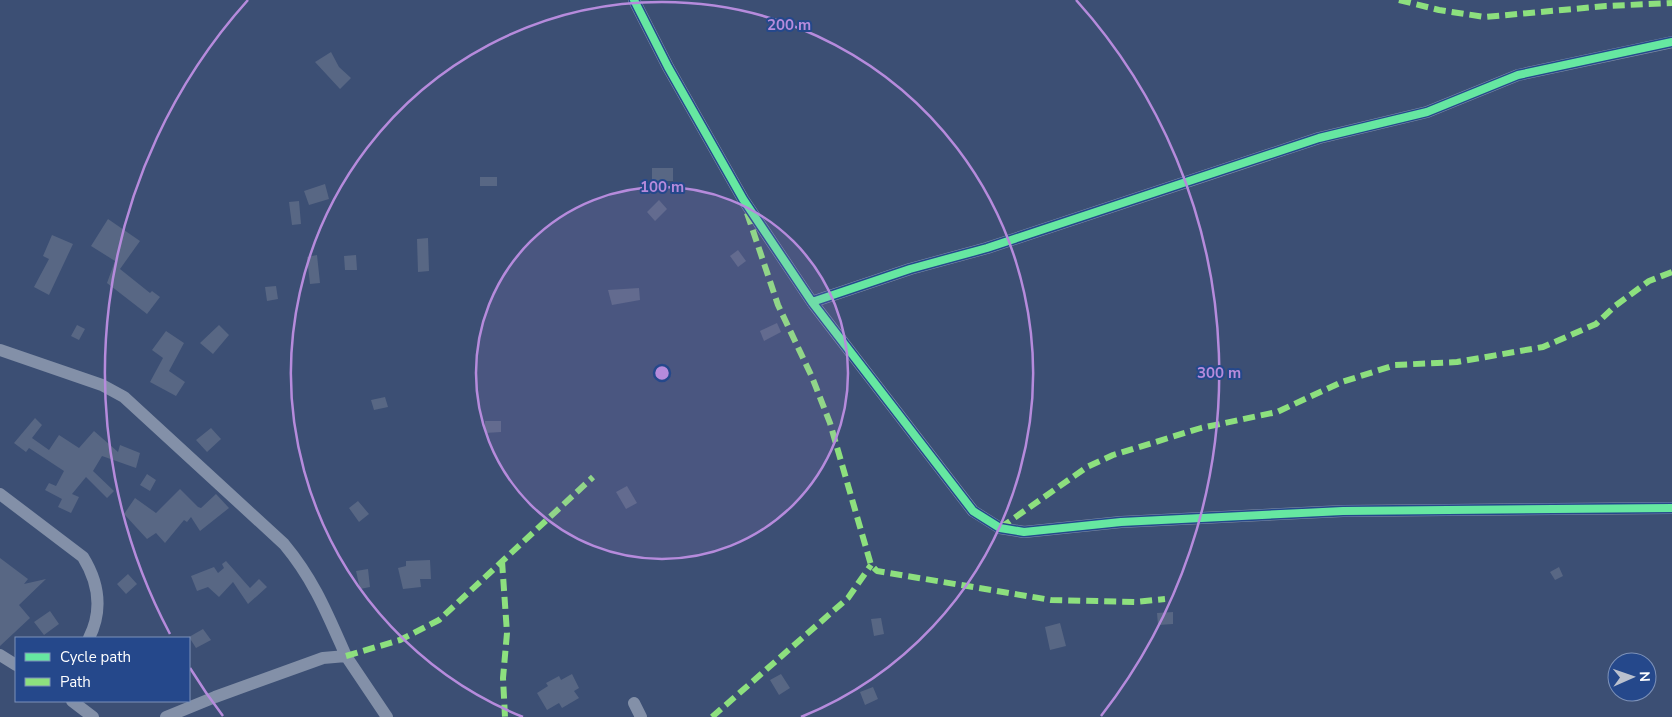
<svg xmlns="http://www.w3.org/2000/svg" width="1672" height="717" font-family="'Nunito Sans',sans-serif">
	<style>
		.building { fill: #586784 }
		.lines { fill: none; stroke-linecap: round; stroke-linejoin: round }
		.minor { stroke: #8390a8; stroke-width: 12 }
		.quiet { stroke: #8de07e; stroke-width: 6; stroke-dasharray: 12 6; stroke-linecap: butt }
		.cycleway-casing { stroke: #25488b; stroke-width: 11 }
		.cycleway { stroke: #66e7a1; stroke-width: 8 }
		.ring { fill: none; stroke: #b68bdc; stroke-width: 2.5 }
		.centre { fill: #b68bdc; stroke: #25488b; stroke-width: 2.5 }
		.ring-label { font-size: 15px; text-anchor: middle; font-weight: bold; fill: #b68bdc; stroke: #25488b; stroke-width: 4; stroke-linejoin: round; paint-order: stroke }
	</style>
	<rect width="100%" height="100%" fill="#3c4f74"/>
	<path class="building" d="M331,52L339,67L351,78L340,89L315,62Z
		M652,168H673V181H652Z
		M480,177H497V186H480Z
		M325,184L329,199L309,205L304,191Z
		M659,200L667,209L655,221L647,212Z
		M299,201L301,224L292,225L289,202Z
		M108,219L140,241L120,269L150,293L152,291L160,297L147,314L107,283L115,261L91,246Z
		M52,235L73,244L49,295L34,287L49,259L43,256Z
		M428,238L429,271L418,272L417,239Z
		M738,250L746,261L738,267L730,256Z
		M317,255L320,283L310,284L307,257Z
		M356,255L357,270H345L344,256Z
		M276,286L278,299L267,301L265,287Z
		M639,288L640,300L612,305L608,290Z
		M777,323L781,332L764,341L760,331Z
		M77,325L85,329L79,340L71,336Z
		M219,325L229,335L213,354L200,343Z
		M166,331L184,343L169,371L185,382L176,396L150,382L163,358L152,350Z
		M385,397L388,407L374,410L371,400Z
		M35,418L42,425L32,438L49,450L59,435L79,448L94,431L118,452L120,445L140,453L136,468L102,456L93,471L114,491L107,498L86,477L72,494L79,497L71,513L58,507L62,499L45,490L49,483L56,486L64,471L29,448L26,452L14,443Z
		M485,421H501V432L485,433Z
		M211,428L221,439L207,452L196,440Z
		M147,474L156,480L150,491L140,485Z
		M627,486L637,503L626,509L616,492Z
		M180,489L198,507L201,508L216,494L229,508L200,531L191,517L187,522L184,520L165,543L156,533L147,539L124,514L135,498L156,513Z
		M358,501L369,514L359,522L349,508Z
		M0,558L28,579L24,584L46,579L19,605L30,618L0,646Z
		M430,560L431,579H420L421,587L403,589L398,568L406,566V561Z
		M226,561L250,588L259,579L267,587L248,604L233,582L219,597L208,587L197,591L191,576L214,567L218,573L224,568L222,564Z
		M1559,567L1563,576L1555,580L1550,572Z
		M368,569L370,587L360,589L356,571Z
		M128,574L137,584L126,594L117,584Z
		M50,611L59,624L44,635L34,622Z
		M1173,612V624L1158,625L1157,613Z
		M881,618L884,634L874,636L871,619Z
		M1060,623L1066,646L1050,650L1045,627Z
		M203,629L211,640L196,648L189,637Z
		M572,674L579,688L574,691L579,698L562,708L559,703L547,710L537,693L548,686L546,683L559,676L561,680Z
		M781,674L790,688L779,695L770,680Z
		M873,687L878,699L865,705L860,692Z"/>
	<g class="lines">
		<path class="minor" d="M634,0L668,67L743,199L812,302L973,511L1000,528L1024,532L1121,522L1343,511L1672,508
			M812,302L910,269L987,248L1319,138L1427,112L1518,75L1672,42
			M0,350L102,385L124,397L284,544C314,580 327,613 346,656
			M0,494L83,557C99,583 103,610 89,638
			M0,655L16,665
			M72,701L93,717
			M634,703L641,717
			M166,717L215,697L323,658L346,656L387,717"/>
		<path class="quiet" d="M1399,0L1439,10L1485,17L1606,6L1672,3
			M747,213L778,305L812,377L830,423L871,565L877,571L1051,600L1135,602L1165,599
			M1000,528L1087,467L1113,455L1201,428L1277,412L1342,382L1395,365L1457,362L1543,347L1596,324L1615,306L1649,281L1672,272
			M502,561L507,633L503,678L505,717
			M346,656L400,640L439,620L593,477
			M712,717L848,598L871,565"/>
		<g class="cycleway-casing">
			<path id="cycleway" d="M634,0L668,67L743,199L812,302L973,511L1000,528L1024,532L1121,522L1343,511L1672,508
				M812,302L910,269L987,248L1319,138L1427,112L1518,75L1672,42"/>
		</g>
		<use href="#cycleway" class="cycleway"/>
	</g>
	<circle cx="662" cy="373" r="186" fill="#b68bdc" fill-opacity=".12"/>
	<g class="ring">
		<circle cx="662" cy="373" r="186"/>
		<path d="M523 717A371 371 0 1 1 801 717"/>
		<path d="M223 716A557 557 0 0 1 190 668M170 634A557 557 0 0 1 248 0M1076 0A557 557 0 0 1 1101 716"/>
	</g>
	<circle cx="662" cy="373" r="8" class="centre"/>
	<g class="ring-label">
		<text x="789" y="30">200 m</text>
		<text x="662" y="192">100 m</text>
		<text x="1219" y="378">300 m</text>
	</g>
	<rect x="15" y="637" width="175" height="65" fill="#25488b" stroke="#7c91b9"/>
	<rect x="25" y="653" width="25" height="8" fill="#66e7a1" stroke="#7c91b9"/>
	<text x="60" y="662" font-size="15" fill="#ffffff">Cycle path</text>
	<rect x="25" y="678" width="25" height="8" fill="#8de07e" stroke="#7c91b9"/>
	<text x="60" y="687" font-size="15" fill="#ffffff">Path</text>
	<g transform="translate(1632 677) rotate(88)"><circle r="24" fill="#25488b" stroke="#7c91b9"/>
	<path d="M0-4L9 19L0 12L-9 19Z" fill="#bbc1ce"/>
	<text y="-8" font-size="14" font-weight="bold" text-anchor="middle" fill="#ffffff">N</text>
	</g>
</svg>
